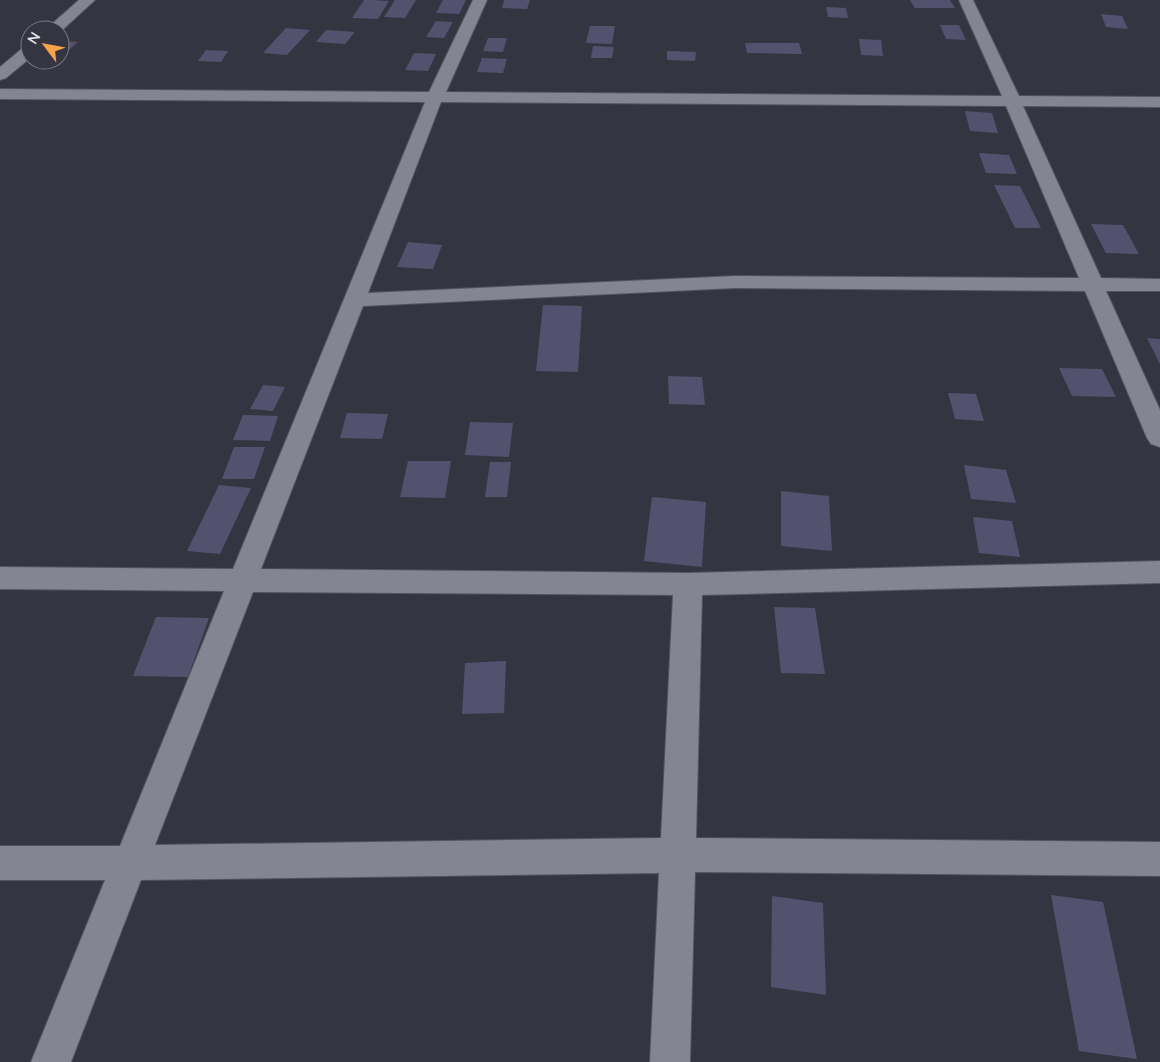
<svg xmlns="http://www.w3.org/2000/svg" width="1160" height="1062" font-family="Lato,sans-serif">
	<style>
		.building { fill: #52526f }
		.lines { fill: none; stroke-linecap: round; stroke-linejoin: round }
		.street-casing { stroke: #54545d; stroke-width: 2 }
		.street { fill: #848492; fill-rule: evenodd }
	</style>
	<rect width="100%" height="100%" fill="#353541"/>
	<path class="building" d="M364,0H372L389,1L378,19L352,18Z
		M395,0H416L405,18L384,17Z
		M443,0H466L459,14L436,13Z
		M504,0H530L527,9L502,8Z
		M910,0H950L955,8H915Z
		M826,7L846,8L848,18L828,17Z
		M1101,14L1122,16L1128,29L1106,27Z
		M436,21L453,22L444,38L426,37Z
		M940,25H959L966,40L946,39Z
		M590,26H615L612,44L586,43Z
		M286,28L310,30L287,55L263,53Z
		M326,30L355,32L345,44L316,42Z
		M488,38H507L503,52L483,51Z
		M859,39L881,40L883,56L861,55Z
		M60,41L78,42L60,58Z
		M745,43H799L802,54L747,53Z
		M593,46L614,47L612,58H591Z
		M206,50L228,51L221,62L198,61Z
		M667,51L696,52L695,61L667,60Z
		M414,53L436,54L428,71L405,70Z
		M482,58L507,59L503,73L477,72Z
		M965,111L992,113L998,133L970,131Z
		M979,153L1009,155L1017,174L986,173Z
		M994,185L1020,186L1041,228H1015Z
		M1091,224L1123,225L1139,254L1106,253Z
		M408,242L442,245L433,269L397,267Z
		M543,305L582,306L578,372L536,371Z
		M1147,338L1160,339V364Z
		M1059,368L1102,369L1116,397L1072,396Z
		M668,376L702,377L705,405L669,404Z
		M263,385L285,387L273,411L250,409Z
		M948,393L976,394L984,421L955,419Z
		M347,413L388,414L382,439L340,438Z
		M243,415L278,416L270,441L233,440Z
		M470,422L513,423L509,457L465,455Z
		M234,447H265L254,479H222Z
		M408,461H451L445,498L400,497Z
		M490,462H511L507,497H485Z
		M964,465L1006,470L1016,503L971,499Z
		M219,485L251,488L220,554L187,551Z
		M781,491L829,496L832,551L781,546Z
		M652,497L706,502L702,567L644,561Z
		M973,517L1012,521L1020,557L979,553Z
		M774,607L815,608L825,674L781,673Z
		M156,617L209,618L188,677L133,676Z
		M506,661L504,713L462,714L465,663Z
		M1051,895L1103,902L1137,1059L1079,1051Z
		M772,896L823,903L826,995L771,987Z"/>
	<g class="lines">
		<g class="street-casing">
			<path id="street" d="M79,0H95L60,32V30H45Z
				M473,0H487L446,92L1002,96L959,0H973L1019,96L1160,97V107L1023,106L1101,278L1160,279V291H1106L1160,410V447L1151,444L1147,438L1085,291L735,288L363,306L261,569L688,573L1160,561V583L702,595L696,838L1160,842V876L695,872L690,1062H650L659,873L141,880L71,1062H31L105,880H0V846H120L224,591L0,589V567L233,569L425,102L0,99V89L429,92ZM441,102L1006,106L1079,278L735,276L368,293ZM253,592L673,595L661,838L155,845Z
				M30,45V58L6,78L0,80V67L24,47Z"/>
		</g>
		<use href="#street" class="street"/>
	</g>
	<g transform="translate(45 45) rotate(302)"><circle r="24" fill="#353541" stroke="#797a84"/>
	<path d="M0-4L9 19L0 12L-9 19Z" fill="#f7a149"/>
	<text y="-8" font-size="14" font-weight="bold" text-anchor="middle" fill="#e0e1e8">N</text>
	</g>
</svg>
